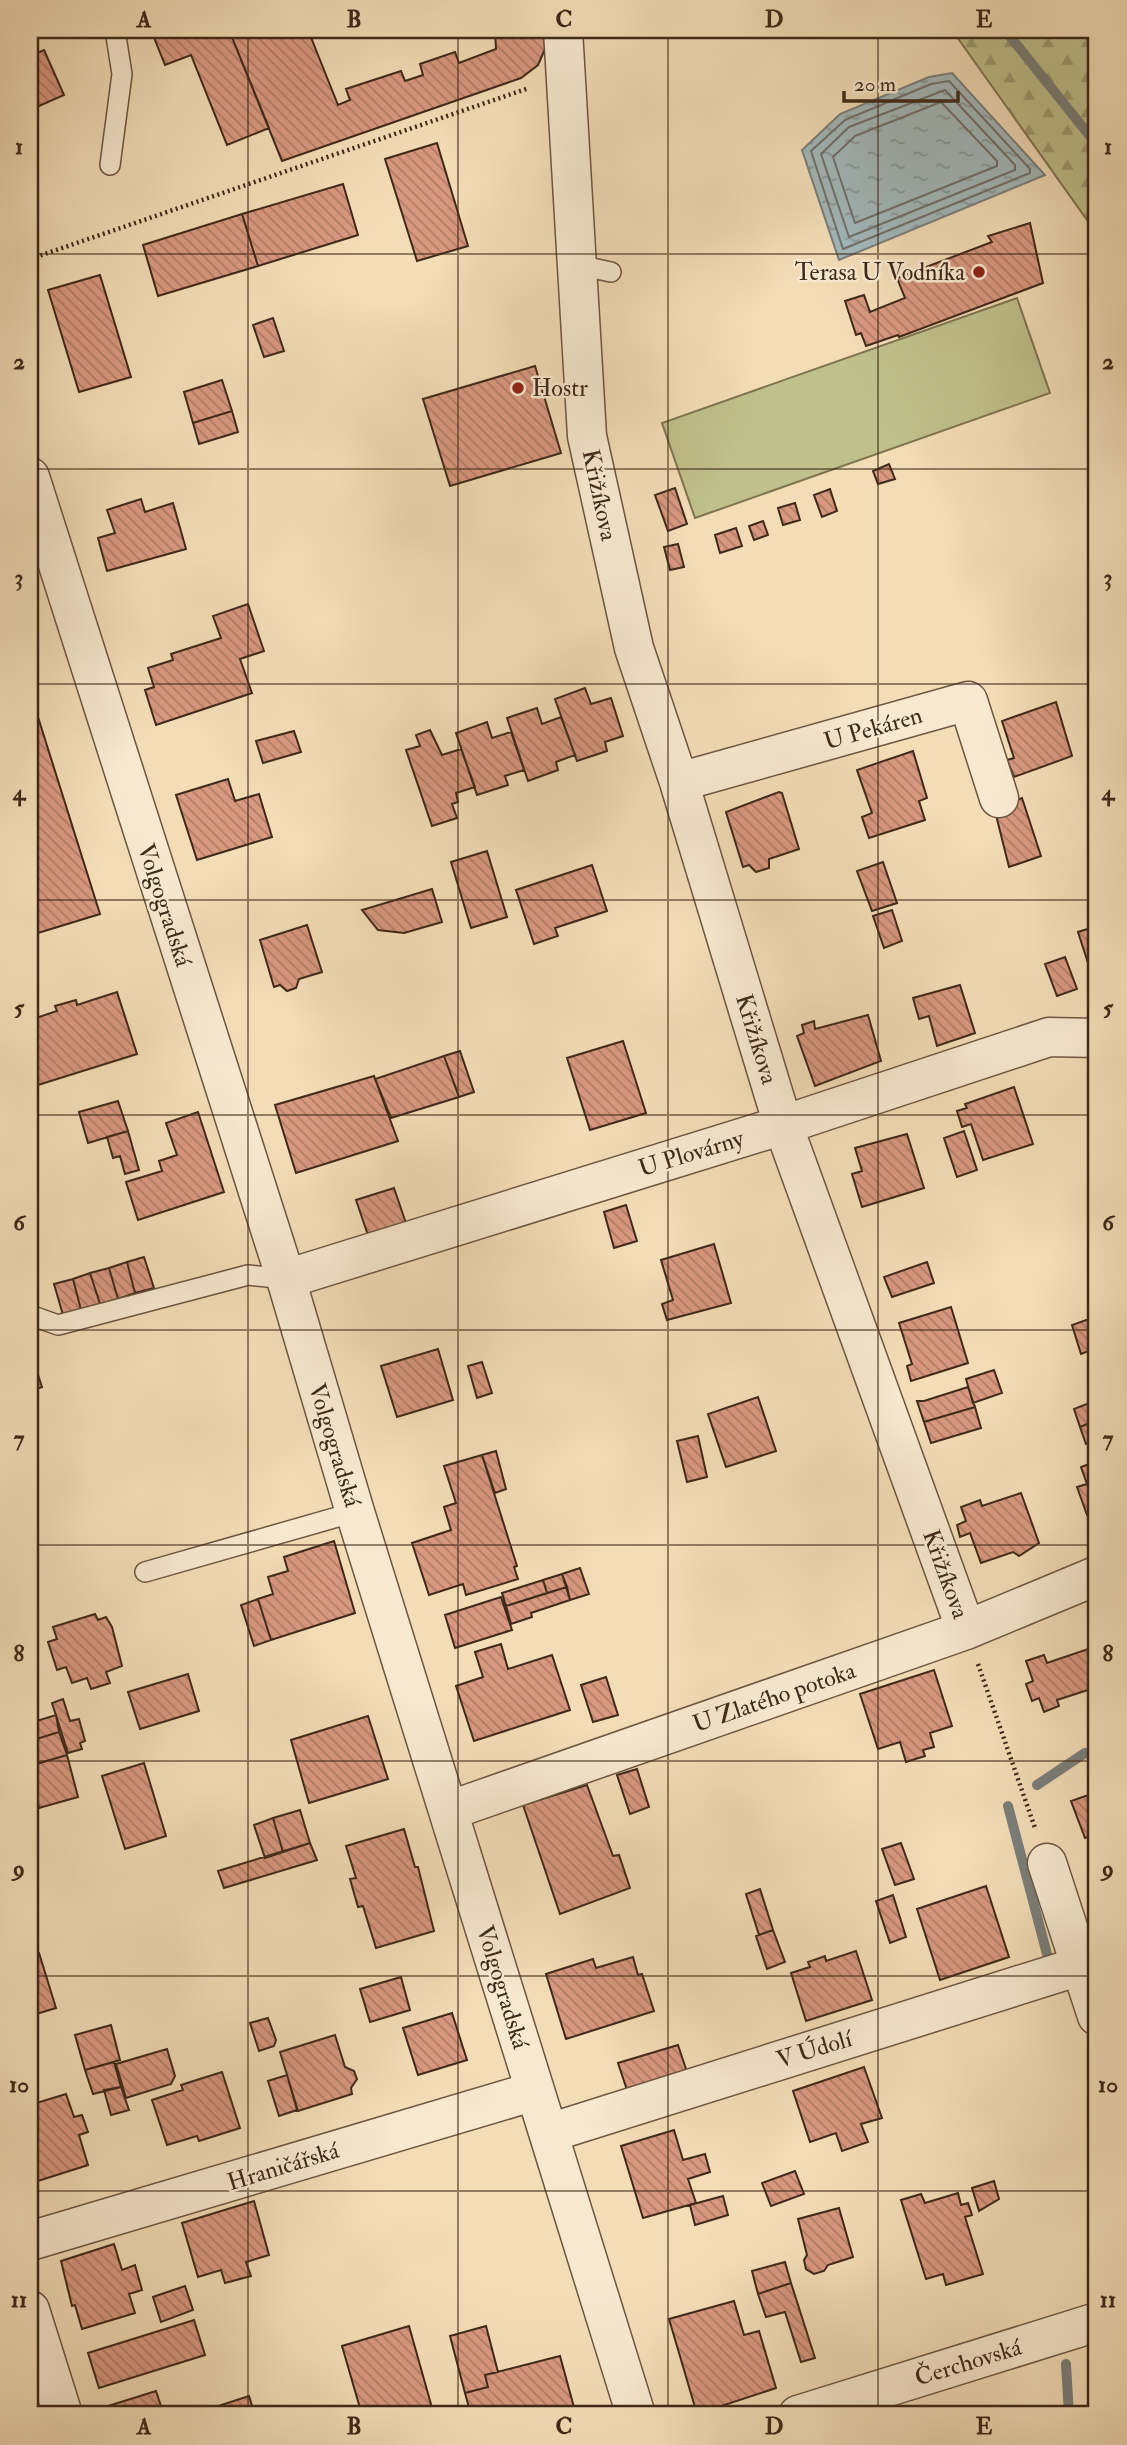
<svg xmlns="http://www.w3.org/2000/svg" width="1127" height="2445" font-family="'IM FELL Double Pica',serif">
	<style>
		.forest { fill: url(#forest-firs); stroke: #7f7452; stroke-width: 2 }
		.garden { fill: #bfc08b; stroke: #7f7452; stroke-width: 2 }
		.water { fill: url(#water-ripples); stroke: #7a7f7b; stroke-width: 2 }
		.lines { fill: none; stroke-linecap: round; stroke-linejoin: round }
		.shore { stroke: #70706a; stroke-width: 2 }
		.stream { stroke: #7a7f7b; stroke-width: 10 }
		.building { fill: url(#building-back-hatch); stroke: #3f291a; stroke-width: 2 }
		.lane-casing { stroke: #6c5641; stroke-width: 22 }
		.street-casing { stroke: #6c5641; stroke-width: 41 }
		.path { stroke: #3f291a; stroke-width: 4.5; stroke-dasharray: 2 3.5; stroke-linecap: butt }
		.lane { stroke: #f7e9d0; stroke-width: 19 }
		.street { stroke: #f7e9d0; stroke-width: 38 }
		.grid { fill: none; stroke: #3f291a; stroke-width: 2; stroke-opacity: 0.55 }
		.poi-dot { fill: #8f2418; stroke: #f7e9d0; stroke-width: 2.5 }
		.labels { text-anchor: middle; stroke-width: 5; stroke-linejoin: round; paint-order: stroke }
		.poi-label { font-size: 24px; fill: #3f291a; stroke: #f7e9d0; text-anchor: end }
		.street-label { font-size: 24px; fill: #3f291a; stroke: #f7e9d0 }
		.neatline { fill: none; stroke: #3f291a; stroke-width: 2.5 }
		.grid-label { font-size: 23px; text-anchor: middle; font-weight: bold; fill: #3f291a }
	</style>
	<defs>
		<pattern id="forest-firs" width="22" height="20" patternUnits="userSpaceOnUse" patternTransform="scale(1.75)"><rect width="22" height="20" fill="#bfc08b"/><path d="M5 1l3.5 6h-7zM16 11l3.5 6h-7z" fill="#9d9c71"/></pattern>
		<pattern id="water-ripples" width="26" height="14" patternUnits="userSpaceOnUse" patternTransform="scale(1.75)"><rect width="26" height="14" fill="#a2b8bb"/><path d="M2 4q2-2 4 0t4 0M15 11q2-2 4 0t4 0" fill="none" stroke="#859697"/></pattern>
		<pattern id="building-back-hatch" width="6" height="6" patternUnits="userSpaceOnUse" patternTransform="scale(1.75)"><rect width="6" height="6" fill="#d99880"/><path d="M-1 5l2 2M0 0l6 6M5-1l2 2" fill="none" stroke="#b17c68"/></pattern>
	</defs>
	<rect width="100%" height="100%" fill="#f3ddb7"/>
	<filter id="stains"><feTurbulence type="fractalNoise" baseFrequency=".00286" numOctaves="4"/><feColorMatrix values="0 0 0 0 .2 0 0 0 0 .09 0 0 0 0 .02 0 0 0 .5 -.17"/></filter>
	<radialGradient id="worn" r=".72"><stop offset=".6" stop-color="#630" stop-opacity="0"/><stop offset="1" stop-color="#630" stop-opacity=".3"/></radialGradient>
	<path class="forest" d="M952,30H1097V234Z"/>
	<path class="garden" d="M1017,298L1050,393L695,518L662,423Z"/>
	<path class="water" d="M952,73L1045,175L839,260L802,150L840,114L929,77Z"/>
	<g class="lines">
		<path class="shore" d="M949,81L1030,169V173L843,249L811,151L845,120L931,84Z
			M945,90L1015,165V170L849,237L821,154L849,127Z
			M941,102L997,161V166L855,223L833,157L855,136Z"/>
		<path class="stream" d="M1005,30L1097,145
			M1037,1785L1085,1753
			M1008,1806L1048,1958
			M1066,2364L1069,2415"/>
	</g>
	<path class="building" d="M30,30H52V32L30,41Z
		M151,30H229L269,128L227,145L191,55L165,65Z
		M229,30H308L338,105L350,100L346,89L401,71L405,81L423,75L420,64L455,52L459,63L496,49L495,30H544L545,49L538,65L521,78L282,161Z
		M44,50L64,95L30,110V56Z
		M437,143L468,246L417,261L385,159Z
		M343,184L358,235L258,266L242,214Z
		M242,214L258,266L158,296L143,245Z
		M1030,223L1043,283L899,337L898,335L866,346L861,333L856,335L845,301L864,295L870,312L905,298L897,278L992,242L988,236Z
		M100,275L131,377L79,392L48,290Z
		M273,318L284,351L264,357L253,325Z
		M535,366L561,453L450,486L423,399Z
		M222,380L232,411L193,423L184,392Z
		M232,411L238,432L199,444L193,423Z
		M889,464L895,479L878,484L873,471Z
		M675,488L687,524L668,531L655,495Z
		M830,489L837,511L822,517L814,495Z
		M141,499L145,512L173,503L186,549L107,571L98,538L115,533L107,510Z
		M795,503L800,520L783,525L778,508Z
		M763,521L768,535L754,540L749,526Z
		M736,528L742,546L720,553L715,535Z
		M678,544L684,567L670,570L664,547Z
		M248,604L264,651L240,659L252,693L156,725L145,690L154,687L148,668L173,660L171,654L221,638L213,616Z
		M585,688L591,704L611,698L623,736L605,742L607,751L577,761L555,699Z
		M1056,702L1072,756L1014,777L1007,760L1014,758L1002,721Z
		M537,708L542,724L561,717L575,755L556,762L558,770L528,781L507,718Z
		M38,717L100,914L38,933L30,906V720Z
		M487,722L492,738L511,732L524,770L505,776L508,785L477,795L456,733Z
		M430,730L442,755L461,749L475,787L456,793L458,802L452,804L457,818L432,826L406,750L420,746L416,735Z
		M294,731L301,752L263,763L256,741Z
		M913,751L927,798L919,801L925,820L869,838L862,817L872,813L857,770Z
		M228,779L235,801L259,794L272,837L197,860L176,795Z
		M779,792L782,793L799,849L769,859V868L756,872L749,865L743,867L726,812Z
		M1022,798L1041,856L1009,867L994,807Z
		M487,851L507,917L471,928L451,862Z
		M883,862L897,903L872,911L857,871Z
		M592,865L607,911L555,928L558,936L534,944L516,890Z
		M432,889L442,922L404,933L378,930L362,910Z
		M892,910L902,941L884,948L873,916Z
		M307,925L322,972L299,979L296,988L287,991L280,985L274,987L260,940Z
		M1097,926V991L1078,932Z
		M1065,957L1077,989L1057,996L1045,964Z
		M960,985L975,1033L937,1046L929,1016L919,1019L913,998Z
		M117,992L137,1054L38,1085L30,1059V1020L57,1011L55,1006L76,1000L77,1005Z
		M868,1015L881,1061L815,1086L797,1036L804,1033L802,1025L814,1021L815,1029Z
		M623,1041L646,1113L590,1130L567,1058Z
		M460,1051L474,1092L459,1097L444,1056Z
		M444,1056L459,1097L391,1118L375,1079Z
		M30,1059L38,1085L30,1088Z
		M374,1076L398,1141L296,1173L275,1105Z
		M1014,1087L1033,1144L983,1160L971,1124L962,1127L957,1111L967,1108L965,1104Z
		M118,1101L128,1131L88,1143L79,1112Z
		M198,1112L224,1192L138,1220L126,1182L162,1171L159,1161L177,1155L166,1123Z
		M128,1131L139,1170L125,1174L120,1156L113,1158L107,1137Z
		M964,1131L977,1170L957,1177L944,1138Z
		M907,1134L924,1188L862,1207L852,1174L862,1171L855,1148Z
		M394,1188L410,1235L372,1247L356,1200Z
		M626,1205L637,1241L614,1248L604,1212Z
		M714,1244L731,1303L667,1320L662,1304L673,1300L661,1260Z
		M144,1257L154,1288L135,1293L127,1262Z
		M127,1262L135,1293L118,1299L109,1268Z
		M927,1262L934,1283L892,1297L884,1277Z
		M109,1268L118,1299L100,1304L90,1273Z
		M90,1273L100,1304L81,1310L73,1279Z
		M73,1279L81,1310L63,1315L54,1284Z
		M951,1307L968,1363L911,1381L907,1366L912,1364L899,1323Z
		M1089,1319L1097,1348L1081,1354L1072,1325Z
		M438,1349L453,1400L397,1417L381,1366Z
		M30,1350L42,1387L30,1391Z
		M482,1362L492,1393L477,1398L468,1366Z
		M994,1370L1002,1393L973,1403L966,1379Z
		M968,1387L975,1407L924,1422L917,1401H924Z
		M758,1397L776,1451L726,1467L708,1414Z
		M1097,1400V1420L1080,1427L1074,1409Z
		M975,1407L981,1428L931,1443L924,1422Z
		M1097,1420V1440L1086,1444L1080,1427Z
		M698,1436L707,1477L687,1482L677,1441Z
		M496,1451L506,1489L495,1493L482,1455Z
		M482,1455L517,1566L514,1567L518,1579L466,1595L463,1584L429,1595L412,1543L451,1530L444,1507L456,1503L444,1466Z
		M1097,1461V1515L1096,1511L1087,1515L1077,1487L1087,1484L1081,1467Z
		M1021,1493L1039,1543L1019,1556L1013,1552L981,1563L970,1533L960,1537L957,1525L966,1521L961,1507L980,1500L982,1506Z
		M334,1541L355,1613L271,1640L258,1599L273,1594L268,1577L288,1571L284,1557Z
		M580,1568L589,1594L570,1600L562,1574Z
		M562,1574L567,1587L547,1593L543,1580Z
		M543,1580L547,1593L506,1606L502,1593Z
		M567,1587L570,1600L531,1613L532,1617L511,1624L506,1606Z
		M501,1597L512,1630L455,1648L445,1615Z
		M258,1599L271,1640L254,1646L241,1605Z
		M95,1614L98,1620L106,1617L112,1627L122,1666L106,1672L110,1683L91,1689L87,1678L72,1683L66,1667L57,1670L48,1642L57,1639L53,1627Z
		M501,1644L508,1669L552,1655L570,1710L474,1741L456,1686L483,1677L475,1652Z
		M1097,1645V1678L1088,1649Z
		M1088,1649L1097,1687L1057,1700L1059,1706L1044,1712L1039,1698L1032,1701L1026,1684L1033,1681L1026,1661L1044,1655L1047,1663Z
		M934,1670L952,1726L930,1733L934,1747L923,1750L925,1756L906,1762L900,1742L878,1749L860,1694Z
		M188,1674L199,1711L140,1729L128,1692Z
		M606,1677L618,1715L593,1722L581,1685Z
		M63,1699L70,1721L79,1719L85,1741L80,1743L82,1749L68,1753L52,1703Z
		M56,1715L59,1732L30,1741V1723Z
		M368,1716L388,1779L309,1803L291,1740Z
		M59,1732L67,1755L36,1764L30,1741Z
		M67,1755L78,1797L39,1808L30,1766Z
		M144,1763L166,1836L125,1849L102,1776Z
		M637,1769L649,1807L630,1814L617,1775Z
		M587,1785L613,1856L619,1855L630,1888L560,1914L523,1805Z
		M1097,1792V1840L1095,1834L1085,1838L1071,1801Z
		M300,1810L310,1843L283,1852L273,1818Z
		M273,1818L283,1852L265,1858L254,1825Z
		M404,1829L415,1867H418L434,1931L376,1948L363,1906L358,1907L350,1879L356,1878L346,1846Z
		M310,1843L317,1860L224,1888L218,1871Z
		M901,1843L914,1879L895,1885L882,1849Z
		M986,1886L1009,1957L940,1980L917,1909Z
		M760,1889L773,1930L759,1935L746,1894Z
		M893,1895L906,1937L890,1943L876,1901Z
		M773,1930L785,1962L767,1969L756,1936Z
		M33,1944L35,1954L39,1953L56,2008L30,2016V1945Z
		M856,1951L872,2000L806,2021L791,1973L810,1967L808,1962L825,1956L826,1961Z
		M633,1957L638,1975L642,1974L654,2011L566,2039L546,1974L593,1959L596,1968Z
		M401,1977L410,2010L370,2022L360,1989Z
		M452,2013L467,2060L418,2075L403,2028Z
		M268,2018L276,2040L274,2046L259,2051L250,2023Z
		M111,2025L120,2060L85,2070L75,2035Z
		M335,2035L345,2067L354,2071L357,2079L351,2088L352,2094L298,2111L280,2052Z
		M678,2045L690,2081L630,2099L618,2063Z
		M167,2049L175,2076L171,2084L126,2098L116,2064Z
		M114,2062L121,2087L93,2094L85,2070Z
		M864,2067L882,2118L861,2124L868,2142L842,2151L836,2133L810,2142L793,2091Z
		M222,2072L240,2128L199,2141L197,2136L167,2145L152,2100L183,2090L181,2085Z
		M287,2075L297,2110L279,2116L268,2081Z
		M121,2087L129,2110L111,2115L104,2090Z
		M66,2094L74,2117L82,2115L88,2132L79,2135L88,2165L38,2181L30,2159V2105Z
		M674,2130L683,2160L705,2154L710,2172L688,2179L696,2203L643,2218L621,2146Z
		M795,2171L804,2194L771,2206L762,2183Z
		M994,2181L999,2199L979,2211L972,2188Z
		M958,2193L961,2205L968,2203L972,2215L965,2217L983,2274L946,2285L943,2274L926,2279L901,2200L921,2194L925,2203Z
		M723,2196L728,2215L695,2225L690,2205Z
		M254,2201L269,2255L246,2262L251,2276L225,2283L221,2270L198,2277L182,2223Z
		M839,2208L853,2257L828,2265L824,2271L814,2274L806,2269L804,2260L807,2255L798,2219Z
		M114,2244L122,2270L135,2265L142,2290L129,2294L135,2313L82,2329L75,2305L72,2306L61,2261Z
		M785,2262L791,2283L758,2294L752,2271Z
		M791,2283L815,2358L801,2362L785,2312L766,2317L758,2294Z
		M185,2286L193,2310L161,2322L153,2297Z
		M734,2301L744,2335L759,2331L776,2388L697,2414L669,2319Z
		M194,2320L205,2355L99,2388L88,2353Z
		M409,2326L434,2415H362L342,2346Z
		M486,2326L498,2372L485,2375L488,2387L465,2393L450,2336Z
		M560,2356L575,2411L559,2415H471L465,2393L488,2387L485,2375Z
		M156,2391L164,2415H108L105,2407Z
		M249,2396L255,2415H201L200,2412Z"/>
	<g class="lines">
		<g class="lane-casing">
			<path id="lane" d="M110,165L122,74L115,30
				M578,265L611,272
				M30,1315L58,1325L248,1275L286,1279
				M145,1572L355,1512"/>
		</g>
		<g class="street-casing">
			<path id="street" d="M563,30L587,436L634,648L679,782L783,1125L966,1630
				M30,477L286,1279L355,1512L636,2415
				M679,782L968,701L999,798
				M286,1279L783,1125L1049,1037L1097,1038
				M448,1811L966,1630L1096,1576
				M1047,1863L1097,2016
				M549,2133L1080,1966
				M30,2241L535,2091
				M30,2310L63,2415
				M798,2415L1097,2322"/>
		</g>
		<path class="path" d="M30,259L529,88
			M978,1664L1035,1828"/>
		<use href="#lane" class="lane"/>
		<use href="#street" class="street"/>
	</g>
	<path class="grid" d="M248,30V2415M458,30V2415M668,30V2415M878,30V2415M30,254H1097M30,469H1097M30,684H1097M30,900H1097M30,1115H1097M30,1330H1097M30,1545H1097M30,1761H1097M30,1976H1097M30,2191H1097"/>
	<g class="poi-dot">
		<circle cx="979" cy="272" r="7"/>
		<circle cx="518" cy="388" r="7"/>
	</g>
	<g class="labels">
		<g class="poi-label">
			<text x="965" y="280">Terasa U Vodníka</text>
			<text x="532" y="396" text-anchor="start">Hostr</text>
		</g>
		<g class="street-label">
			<text transform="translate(600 495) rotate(78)" y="8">Křižíkova</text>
			<text transform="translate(873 728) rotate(-16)" y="8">U Pekáren</text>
			<text transform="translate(165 905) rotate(72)" y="8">Volgogradská</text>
			<text transform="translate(757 1039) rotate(73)" y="8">Křižíkova</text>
			<text transform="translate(691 1153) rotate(-17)" y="8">U Plovárny</text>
			<text transform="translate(335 1445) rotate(73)" y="8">Volgogradská</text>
			<text transform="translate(946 1574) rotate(70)" y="8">Křižíkova</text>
			<text transform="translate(774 1697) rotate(-19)" y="8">U Zlatého potoka</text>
			<text transform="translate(503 1987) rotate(73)" y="8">Volgogradská</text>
			<text transform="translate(814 2049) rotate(-17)" y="8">V Údolí</text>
			<text transform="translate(283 2166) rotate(-17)" y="8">Hraničářská</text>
			<text transform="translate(968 2362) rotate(-17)" y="8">Čerchovská</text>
		</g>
	</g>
	<rect width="1127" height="2445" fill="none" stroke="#f3ddb7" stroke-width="77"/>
	<path d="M844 91v10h114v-10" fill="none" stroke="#3f291a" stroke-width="3.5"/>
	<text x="854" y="91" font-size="21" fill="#3f291a" stroke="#f7e9d0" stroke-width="5" paint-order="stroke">20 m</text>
	<rect x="38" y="38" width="1050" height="2368" class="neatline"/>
	<g class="grid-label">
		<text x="144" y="27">A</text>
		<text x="354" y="27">B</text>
		<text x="564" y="27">C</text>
		<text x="774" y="27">D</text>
		<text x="984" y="27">E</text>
		<text x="19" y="154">1</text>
		<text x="1108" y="154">1</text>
		<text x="19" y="369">2</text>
		<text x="1108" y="369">2</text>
		<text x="19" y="585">3</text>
		<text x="1108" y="585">3</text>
		<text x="19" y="800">4</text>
		<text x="1108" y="800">4</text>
		<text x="19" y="1015">5</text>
		<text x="1108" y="1015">5</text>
		<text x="19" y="1230">6</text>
		<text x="1108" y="1230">6</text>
		<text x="19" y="1446">7</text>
		<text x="1108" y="1446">7</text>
		<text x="19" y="1661">8</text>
		<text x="1108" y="1661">8</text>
		<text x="19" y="1876">9</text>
		<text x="1108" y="1876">9</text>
		<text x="19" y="2092">10</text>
		<text x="1108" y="2092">10</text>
		<text x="19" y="2307">11</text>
		<text x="1108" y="2307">11</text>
		<text x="144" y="2434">A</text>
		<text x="354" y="2434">B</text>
		<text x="564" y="2434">C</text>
		<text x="774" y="2434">D</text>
		<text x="984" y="2434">E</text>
	</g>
	<rect width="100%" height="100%" filter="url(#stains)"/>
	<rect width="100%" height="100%" fill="url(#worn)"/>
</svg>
